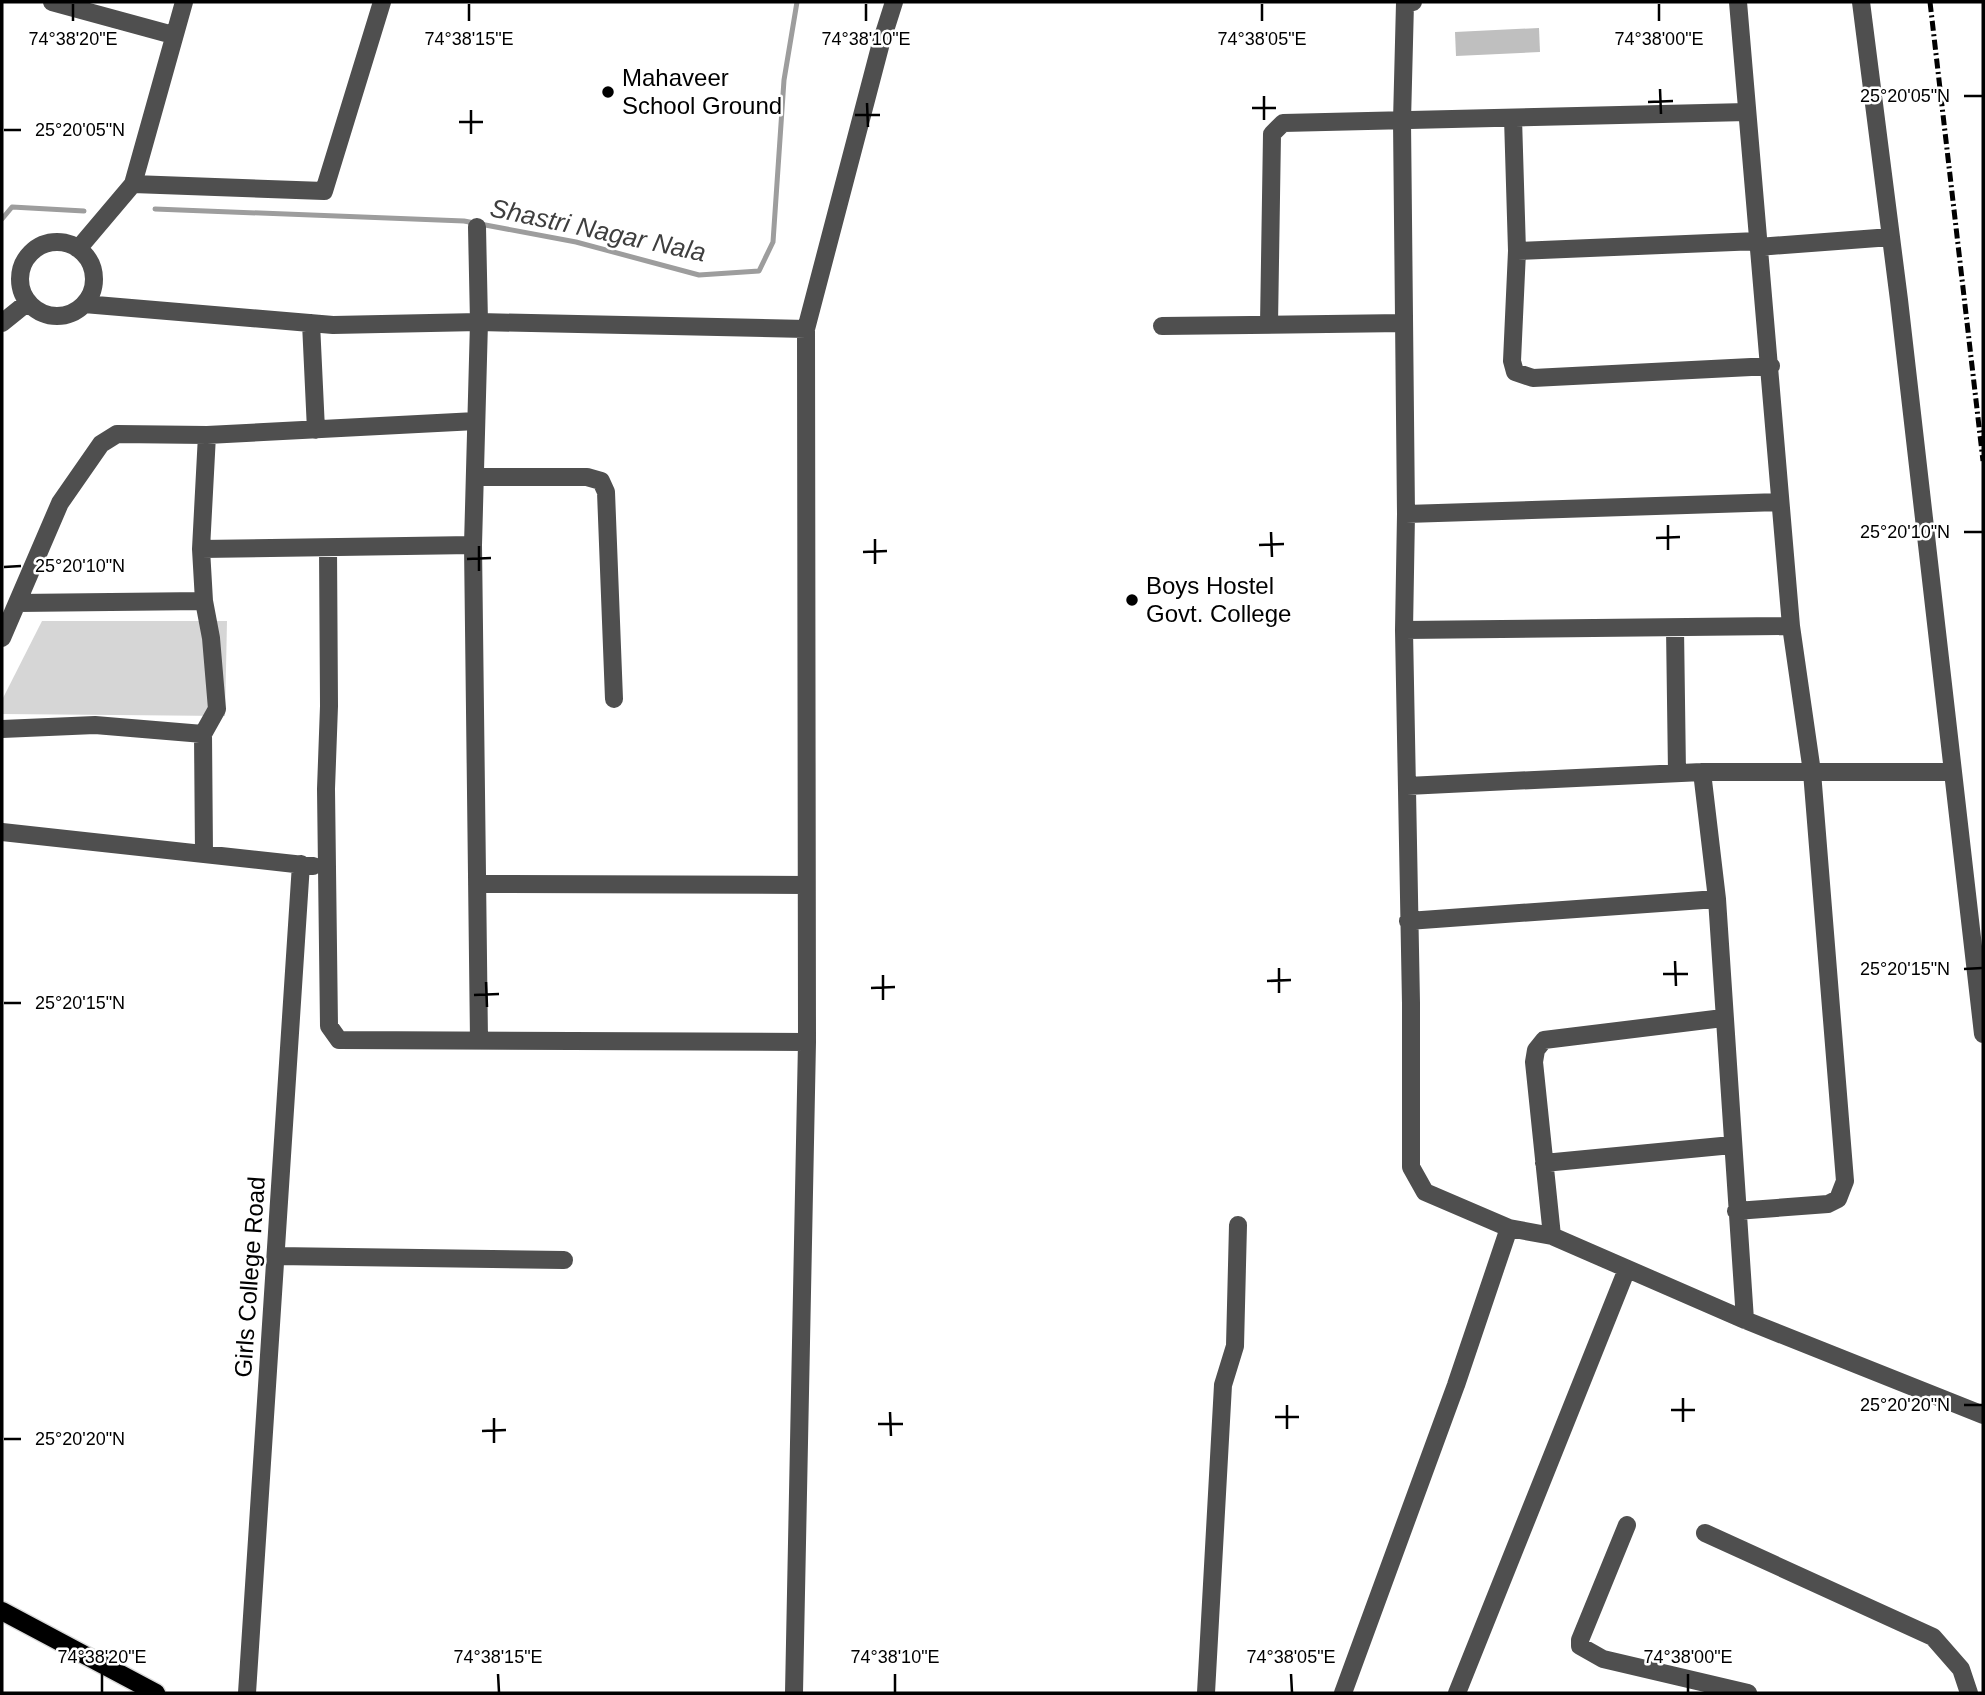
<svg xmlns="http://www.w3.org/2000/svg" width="1985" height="1695" font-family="Arial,sans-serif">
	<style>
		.green { fill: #d6d6d6 }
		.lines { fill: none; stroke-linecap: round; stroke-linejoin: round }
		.stream { stroke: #9d9d9d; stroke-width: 5 }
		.building { fill: #bfbfbf }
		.major-casing { stroke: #dbdbdb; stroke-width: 21 }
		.minor { stroke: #4f4f4f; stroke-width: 18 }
		.major { stroke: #000; stroke-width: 18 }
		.rail { stroke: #000; stroke-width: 5; stroke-dasharray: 10 3.5 2 3.5; stroke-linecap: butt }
		.ticks { fill: none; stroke: #000; stroke-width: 2.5 }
		.poi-dot { fill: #000; stroke: #fff; stroke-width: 2.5 }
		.labels { text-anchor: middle; stroke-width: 5; stroke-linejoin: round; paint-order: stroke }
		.poi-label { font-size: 24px; fill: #000; stroke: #fff; text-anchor: start }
		.street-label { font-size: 24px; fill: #000; stroke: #fff }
		.water-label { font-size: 26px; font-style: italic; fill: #3e3e3e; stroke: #fff }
		.ticks-label { font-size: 18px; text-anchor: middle; fill: #000; stroke: #fff; stroke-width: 5; stroke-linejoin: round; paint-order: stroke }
	</style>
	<rect width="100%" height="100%" fill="#fff"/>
	<path class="green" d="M42,621H227L225,716L2,714V700Z"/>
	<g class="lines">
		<path class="stream" d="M155,209L464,221L576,242L699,275L759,271L773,242L784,80L797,2
			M2,219L12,207L84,211"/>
	</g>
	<path class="building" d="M1539,28L1540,52L1456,56L1455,32Z"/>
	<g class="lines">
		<g class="major-casing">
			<path id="major" d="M2,1611L156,1693"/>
		</g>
		<path class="minor" d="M52,2L173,35
			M1413,2L1405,3L1402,121L1406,514L1404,630L1411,1003V1167L1425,1192L1509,1228L1552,1236L1745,1320L1983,1415
			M1861,2L1899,300L1983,1034
			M1513,118L1517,251L1758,241
			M133,184L324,191L382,2
			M477,227L479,322L473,545L479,1040
			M20 279a37 37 0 1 1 74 0a37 37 0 1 1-74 0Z
			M1758,247L1891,237
			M78,249L133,184L184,2
			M1517,251L1512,361L1515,372L1533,378L1771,366
			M84,304L333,325L479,322L806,329
			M2,323L28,302
			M311,323L316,430
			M1269,325L1272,134L1283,123L1747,112
			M1162,326L1404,323
			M475,477H587L601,481L606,492L614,699
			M1406,514L1780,502
			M328,548L329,706L326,789L329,1026L339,1040L807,1042
			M201,549L473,545
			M204,601L201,549L207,435
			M1675,628L1677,773
			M1404,630L1791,626
			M2,638L60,503L101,444L117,434L207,435L476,421
			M2,729L95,725L203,734L217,709L211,638L204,601L17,603
			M203,734L204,854
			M1407,786L1702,772
			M2,832L313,866
			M477,884L806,885
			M1408,921L1717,899
			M1544,1163L1732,1145
			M1736,1211L1828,1204L1838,1199L1845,1181L1812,772L1791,626L1738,2
			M1552,1236L1534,1062L1536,1050L1544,1040L1723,1018
			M276,1256L564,1260
			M1745,1320L1717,899L1702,772H1953
			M1627,1525L1580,1640V1646L1603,1659L1748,1693
			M1705,1533L1933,1637L1961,1669L1969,1693
			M247,1693L301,864
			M794,1693L807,1042L806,329L881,43L894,2
			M1206,1693L1223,1385L1235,1346L1238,1225
			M1343,1693L1456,1385L1509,1228
			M1457,1693L1627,1269"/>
		<use href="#major" class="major"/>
		<path class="rail" d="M1930,2L1983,461"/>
	</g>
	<path class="ticks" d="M73,4V21M469,4V21M866,4V21M1262,4V21M1659,4V21M1660,89L1661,114M1264,96V120M1964,96H1982M1648,102L1673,101M867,103L868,127M1252,108H1276M471,110V134M855,115H880M459,122H483M4,130H21M1668,525V550M1271,532L1272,557M1964,532H1982M1656,538L1680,537M875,539V564M1259,545L1284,544M479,546V571M863,552L887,551M467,559L491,558M4,567L21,566M1675,961L1676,986M1279,968V993M1964,969L1982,968M1663,974H1688M883,975V1000M1267,981L1291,980M486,982L487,1007M871,988L895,987M474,995L499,994M4,1003H21M1683,1398V1422M1287,1405V1429M1964,1405H1982M1671,1410H1695M890,1412L891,1436M1275,1417H1299M494,1418V1443M878,1424H903M482,1431L506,1430M4,1439H21M102,1674V1692M498,1674L499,1692M895,1674V1692M1291,1674L1292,1692M1688,1674V1692"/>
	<g class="poi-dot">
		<circle cx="608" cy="92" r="7"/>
		<circle cx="1132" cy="600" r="7"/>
	</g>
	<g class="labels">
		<g class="poi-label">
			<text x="622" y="86">Mahaveer<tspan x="622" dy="28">School Ground</tspan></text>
			<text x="1146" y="594">Boys Hostel<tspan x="1146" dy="28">Govt. College</tspan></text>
		</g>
		<g class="street-label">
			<text transform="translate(250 1277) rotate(-86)" y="8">Girls College Road</text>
		</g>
		<g class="water-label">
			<text transform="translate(598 230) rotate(12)" y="9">Shastri Nagar Nala</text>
		</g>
	</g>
	<g class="ticks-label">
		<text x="73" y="45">74°38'20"E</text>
		<text x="469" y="45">74°38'15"E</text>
		<text x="866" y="45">74°38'10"E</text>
		<text x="1262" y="45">74°38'05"E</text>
		<text x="1659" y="45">74°38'00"E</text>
		<text x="1905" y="102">25°20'05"N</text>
		<text x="80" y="136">25°20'05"N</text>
		<text x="1905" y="538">25°20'10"N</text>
		<text x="80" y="572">25°20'10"N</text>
		<text x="1905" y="975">25°20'15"N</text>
		<text x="80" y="1009">25°20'15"N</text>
		<text x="1905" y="1411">25°20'20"N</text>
		<text x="80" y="1445">25°20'20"N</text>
		<text x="102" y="1663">74°38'20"E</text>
		<text x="498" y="1663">74°38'15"E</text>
		<text x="895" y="1663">74°38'10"E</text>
		<text x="1291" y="1663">74°38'05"E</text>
		<text x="1688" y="1663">74°38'00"E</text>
	</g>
	<rect width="1985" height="1695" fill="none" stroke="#000000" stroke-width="7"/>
</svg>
